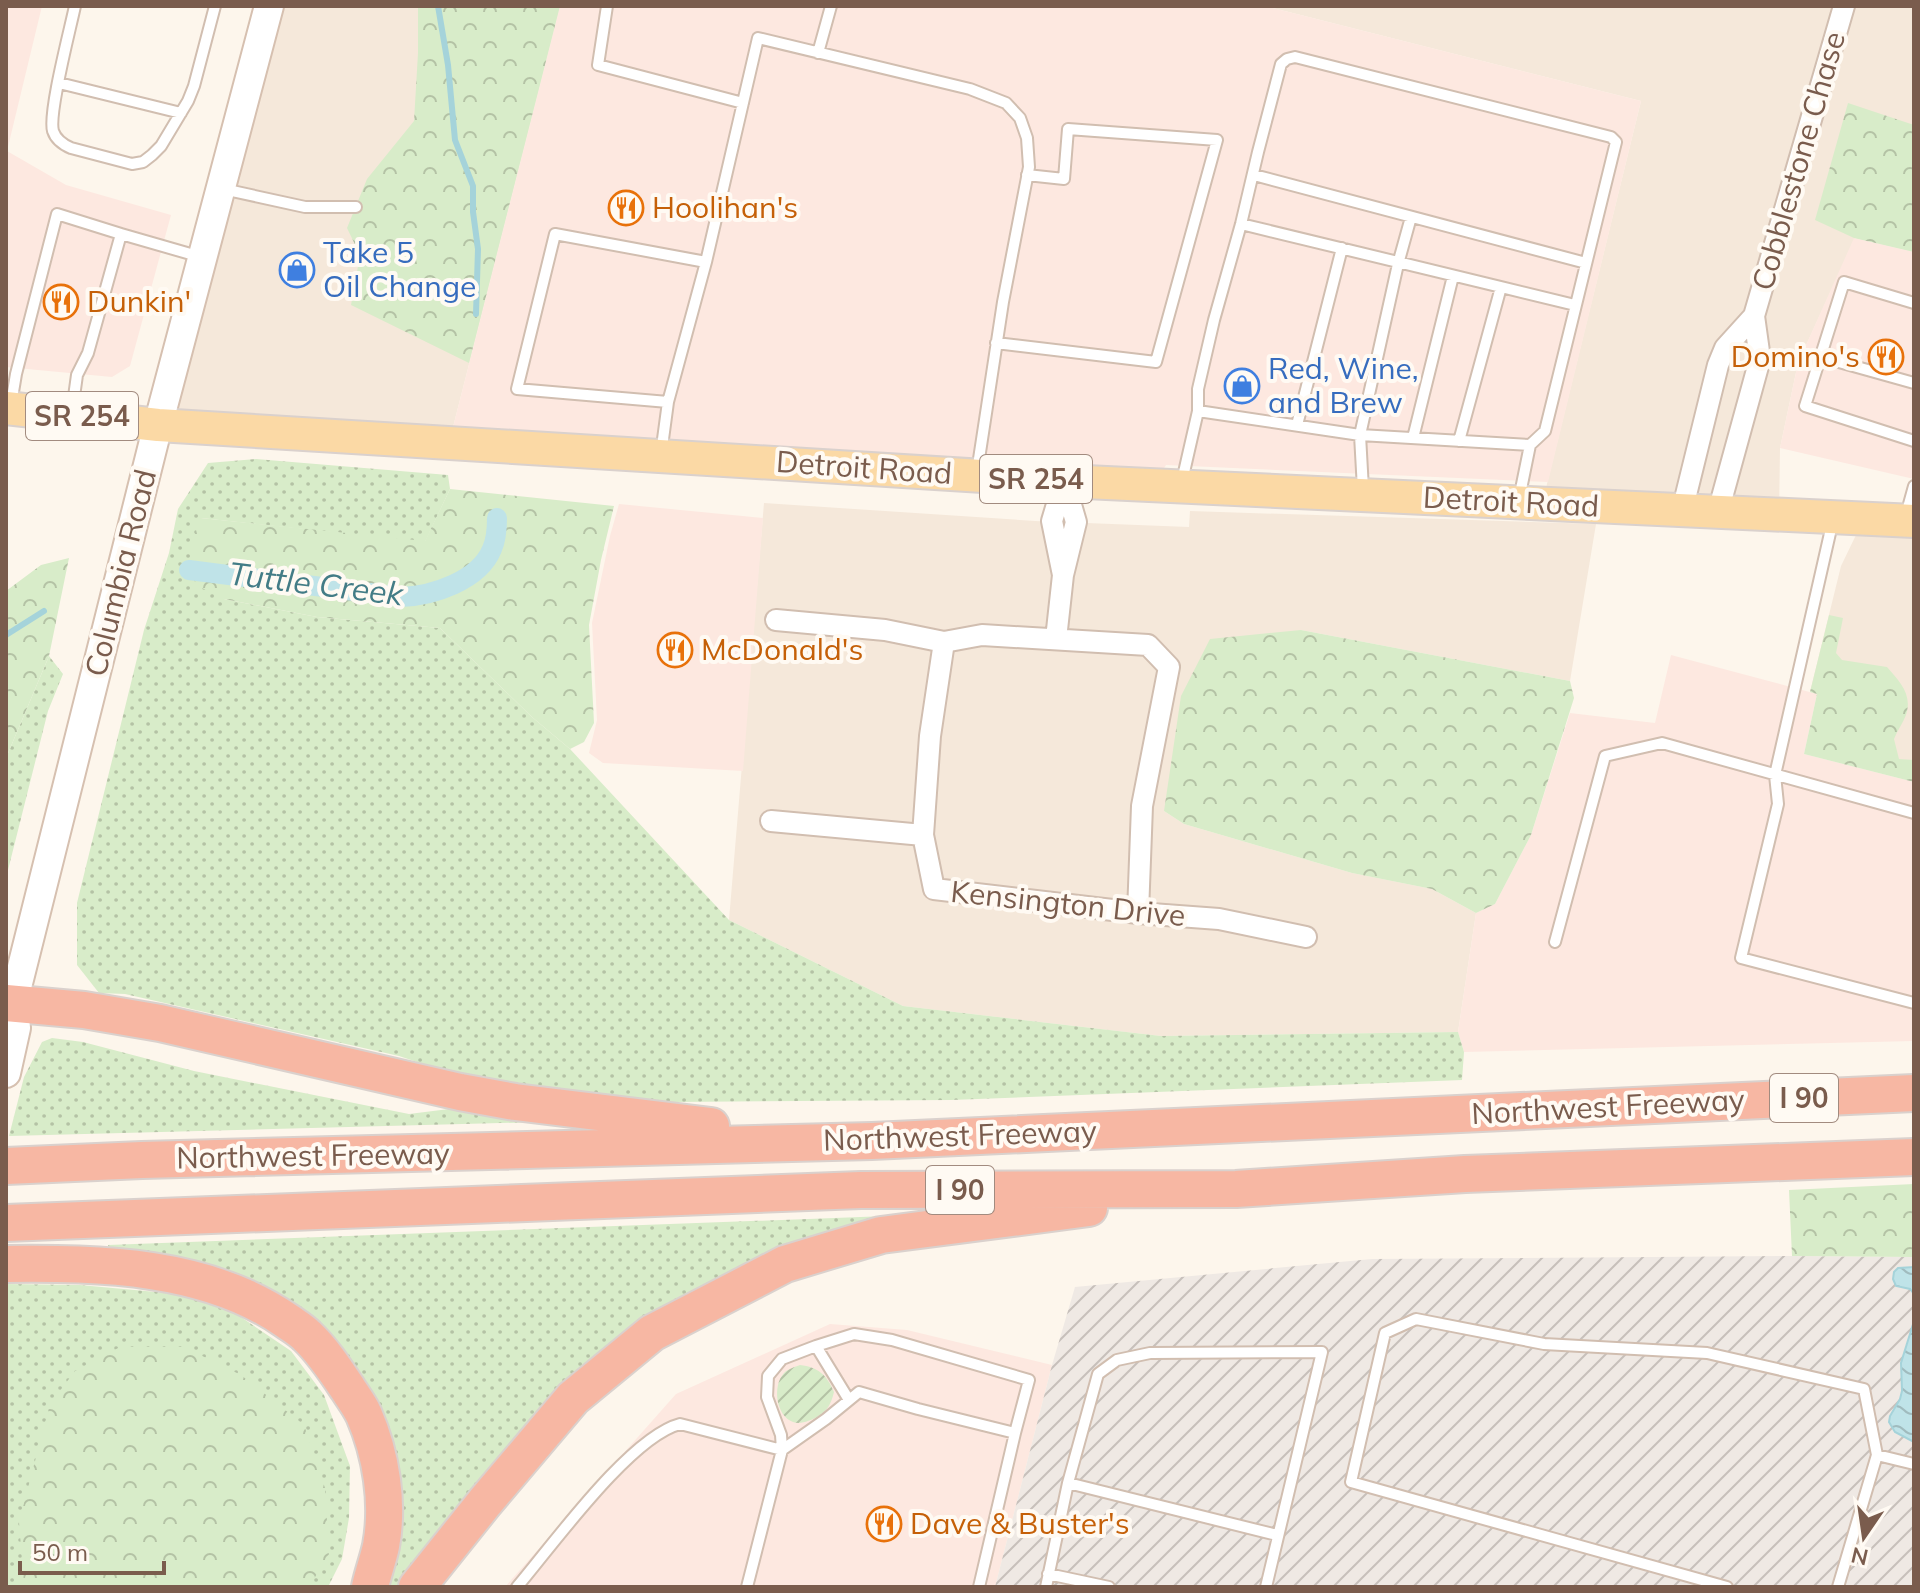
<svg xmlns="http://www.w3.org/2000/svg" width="1920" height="1593" font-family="Mulish,sans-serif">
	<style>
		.residential { fill: #f5e8da }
		.commercial { fill: #fde8e0 }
		.industrial { fill: url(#industrial-furrows) }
		.grass { fill: url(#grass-dots) }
		.forest { fill: url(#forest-crowns) }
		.garden { fill: url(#garden-furrows) }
		.water { fill: url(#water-waves); stroke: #a5d3da; stroke-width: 2 }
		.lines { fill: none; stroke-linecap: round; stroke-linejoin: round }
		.stream { stroke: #a5d3da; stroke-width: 6 }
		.canal { stroke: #bfe3e8; stroke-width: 20 }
		.service-casing { stroke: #d1beb0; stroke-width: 14 }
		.minor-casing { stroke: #d1beb0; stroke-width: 24 }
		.secondary-casing { stroke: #d6c0b0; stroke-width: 32 }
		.primary-casing { stroke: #dad1cd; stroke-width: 36 }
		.motorway-casing { stroke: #dad1cd; stroke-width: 40 }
		.service { stroke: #fff; stroke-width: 10 }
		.minor { stroke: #fff; stroke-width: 20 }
		.secondary { stroke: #fff; stroke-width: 28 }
		.primary { stroke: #fbd9a5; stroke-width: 32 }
		.motorway { stroke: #f7b7a3; stroke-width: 36 }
		.labels { text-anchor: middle; stroke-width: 8; stroke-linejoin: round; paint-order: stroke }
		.shield { fill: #fffaf3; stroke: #a28b7f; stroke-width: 2 }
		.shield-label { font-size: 28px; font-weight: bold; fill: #7a5c4d }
		.street-label { font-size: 30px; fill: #7a5c4d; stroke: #fffaf3 }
		.food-label { font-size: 30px; fill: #c56008; stroke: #fffaf3; text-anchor: start }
		.shop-label { font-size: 30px; fill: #366cbe; stroke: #fffaf3; text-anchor: start }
		.water-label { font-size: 32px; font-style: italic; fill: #437c86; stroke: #fffaf3 }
	</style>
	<defs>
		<pattern id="industrial-furrows" width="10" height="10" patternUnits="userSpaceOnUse" patternTransform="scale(2)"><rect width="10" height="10" fill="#efe9e4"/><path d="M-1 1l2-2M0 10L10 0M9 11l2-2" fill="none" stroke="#c7c0bb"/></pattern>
		<pattern id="grass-dots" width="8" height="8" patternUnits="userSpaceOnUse" patternTransform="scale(2)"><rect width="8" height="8" fill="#d8ecc9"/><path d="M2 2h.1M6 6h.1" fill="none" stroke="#b4c2a5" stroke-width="1.8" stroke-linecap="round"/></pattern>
		<pattern id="forest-crowns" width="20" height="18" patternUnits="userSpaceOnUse" patternTransform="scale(2)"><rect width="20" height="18" fill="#d8ecc9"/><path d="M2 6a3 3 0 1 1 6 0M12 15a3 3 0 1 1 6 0" fill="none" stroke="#b4c2a5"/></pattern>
		<pattern id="garden-furrows" width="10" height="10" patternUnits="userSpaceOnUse" patternTransform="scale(2)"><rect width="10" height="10" fill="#d8ecc9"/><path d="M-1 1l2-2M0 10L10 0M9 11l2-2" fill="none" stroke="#b4c2a5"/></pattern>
		<pattern id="water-waves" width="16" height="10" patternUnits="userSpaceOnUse" patternTransform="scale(2)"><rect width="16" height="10" fill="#bfe3e8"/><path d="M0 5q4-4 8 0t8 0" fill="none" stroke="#a0bbbe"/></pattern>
	</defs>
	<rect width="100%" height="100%" fill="#fdf6ec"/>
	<path class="residential" d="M269,6H560L449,443L158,425Z
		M1265,6H1914V252L1855,238L1798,363L1780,448L1779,515L1545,492L1641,101Z
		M764,503L1035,521L1189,527L1190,511L1596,524L1570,681L1301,630L1164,811L1184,824L1352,873L1432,889L1476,913L1458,1032L1161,1036L903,1006L729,920Z
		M1856,535L1914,537V782L1816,694L1810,692L1841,566Z"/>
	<path class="commercial" d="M6,6H42L7,151L66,185L171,215L130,366L112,377L6,367Z
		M560,6H1265L1641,101L1548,482L1166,465L1153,485L449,443Z
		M1854,238L1914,252V479L1780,448L1798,363Z
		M619,504L763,518L743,771L603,763L589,753L597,720L592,623L610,536Z
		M1671,655L1817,694L1804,754L1914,782V1041L1464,1052L1458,1032L1476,913L1495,904L1531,835L1570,713L1655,723Z
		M830,1324L907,1330L1052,1365L995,1587H505L676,1394Z"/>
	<path class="industrial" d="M1792,1256L1914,1257V1587H995L1052,1365L1075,1287L1372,1259Z"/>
	<path class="grass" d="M256,459L448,475L450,489L425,542L201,518L224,599L317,617L440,628L532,717L570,749L729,920L903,1006L1161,1036L1458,1032L1464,1052L1462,1080L951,1100L672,1102L458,1079L429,1066L399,1056L125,994L99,993L77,965V903L144,630L169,553L178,509L208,463Z
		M49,656L63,674L48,711L6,878V758Z
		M52,1038L83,1042L194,1071L409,1114L457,1108L542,1122L9,1136L24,1077L42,1042Z
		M913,1215L711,1289L402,1587H377L386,1555L343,1359L109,1254L108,1245Z
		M6,1284L80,1285L178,1294L235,1313L291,1351L324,1395L350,1466L349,1518L342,1559L328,1587H6Z"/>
	<path class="forest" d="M418,6H560L469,363L351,305L360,255L347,228L367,179L414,121L418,53Z
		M1848,103L1914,125V252L1854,238L1815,220Z
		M450,489L614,506L601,560L589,625L594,723L584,742L570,749L532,717L440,628L317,617L224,599L196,585L189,549L201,518L425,541Z
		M69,558L49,656L6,758V591L41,565Z
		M1829,615L1843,618L1836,653L1842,660L1887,667C1899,681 1913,694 1906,715C1903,723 1897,731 1894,739L1899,759L1914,760V782L1804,754L1817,694L1810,692Z
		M1301,630L1570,681L1574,698L1531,835L1495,904L1476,913L1432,889L1352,873L1184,824L1164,811L1181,696L1210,639Z
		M1914,1184V1257L1792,1256L1789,1190Z
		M120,1347H184L241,1375L304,1425L325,1488L329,1554L309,1587H26L24,1584L19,1522L50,1404L75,1371Z"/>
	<path class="garden" d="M800,1365C818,1367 827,1375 834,1392C831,1404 828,1410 817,1417C811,1420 801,1425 793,1422C776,1416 772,1386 784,1373C788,1369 795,1367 800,1365Z"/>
	<path class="water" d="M1914,1267V1294L1910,1289L1896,1286L1893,1279L1894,1272L1898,1268Z
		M1914,1321V1442L1895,1432L1889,1422L1890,1416L1900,1399L1902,1391L1901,1363Z"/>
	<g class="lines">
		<path class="stream" d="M438,6L448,65L455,140L473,186V212L478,249L476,314
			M6,635L44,611"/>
		<path class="canal" d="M189,570L401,597C432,596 479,581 492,549C496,540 497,528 497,518"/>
		<g class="service-casing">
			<path id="service" d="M75,6C70,30 48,113 53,131C56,140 64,145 71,148L132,164L143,162L152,155L161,146L188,101L194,86L215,6
				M607,6L598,65L743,103
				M818,53L831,6
				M59,83L181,113
				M1254,175L1586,263
				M223,189L305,207H356
				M1411,217L1398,264L1360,435L1530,445
				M1241,224L1501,287L1459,441
				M1501,287L1575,305
				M1914,303L1844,282L1805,406L1914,441
				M996,343L1156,362L1217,140L1068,129L1064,179L1027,175
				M1821,357L1914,383
				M668,402L517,389L555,234L706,262
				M11,404L16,374L57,214L121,234
				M72,411L77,375L88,353L121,234L201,257
				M1198,411L1360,435L1363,489
				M1297,425L1342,248
				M1413,438L1453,276
				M661,454L668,402L706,262L758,38L970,89L1006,103L1020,118L1027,138L1029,167L1003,302L977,472
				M1182,481L1198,411V389L1214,320L1241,224L1258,152L1281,64L1287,59L1295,57L1611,137L1616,142L1545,431L1530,445L1519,499
				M1906,515L1914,486
				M1833,520L1775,775L1778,804L1741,958L1914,1003
				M1555,942L1605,756L1662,743L1914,813
				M816,1346L849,1400
				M1877,1455L1914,1464
				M1068,1483L1277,1535
				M1048,1574L1109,1587
				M517,1587C552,1546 630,1437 680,1424L782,1450L781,1435L767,1397L768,1376L782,1359L816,1346L854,1334L892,1340L1029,1380L1015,1433
				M747,1587L782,1450L826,1419L859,1392L918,1409L1015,1433L979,1587
				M1046,1587L1068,1483L1098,1374L1117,1360L1150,1353L1322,1352L1266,1587
				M1727,1587L1351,1482L1385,1333L1416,1319L1544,1344L1707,1353L1864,1389L1877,1455L1838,1587"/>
		</g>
		<g class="minor-casing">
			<path id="minor" d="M1682,511L1718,365L1725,348L1754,316
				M1718,512L1760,359L1754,316L1844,6
				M776,620L885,630L944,642L982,635L1148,645L1169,667L1142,806L1138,913
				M1056,639L1063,575L1076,522L1064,481L1052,521L1063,575
				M944,642L930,736L923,835L934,889L1138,913L1219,919L1306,937
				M771,821L923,835"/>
		</g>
		<g class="secondary-casing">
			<path id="secondary" d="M6,1073L16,1028L13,1003L158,425L269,6"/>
		</g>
		<g class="primary-casing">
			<path id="primary" d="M6,408L158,425L1064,481L1914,521"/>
		</g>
		<g class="motorway-casing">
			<path id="motorway" d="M6,1003L84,1010L160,1023L460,1092L515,1102L711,1126
				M6,1166L142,1160L872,1141L1914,1093
				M6,1223L861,1190L1236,1189L1465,1174L1914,1157
				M6,1264C101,1263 207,1265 287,1321C294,1326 301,1330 307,1336C323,1351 336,1371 348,1389C353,1397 360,1406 364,1415C381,1454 389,1503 381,1546C378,1560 373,1573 370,1587
				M417,1587L485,1502L573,1398L652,1333L785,1264L881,1235L1089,1208"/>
		</g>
		<use href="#service" class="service"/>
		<use href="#minor" class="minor"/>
		<use href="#secondary" class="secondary"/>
		<use href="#primary" class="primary"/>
		<use href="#motorway" class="motorway"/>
	</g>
	<defs>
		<g id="restaurant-ring" transform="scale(1.8)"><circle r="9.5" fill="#fffaf3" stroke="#e8710a" stroke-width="1.5"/><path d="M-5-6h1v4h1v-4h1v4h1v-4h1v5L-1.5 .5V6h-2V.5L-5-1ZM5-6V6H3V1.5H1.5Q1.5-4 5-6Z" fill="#e8710a"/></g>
		<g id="shop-ring" transform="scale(1.8)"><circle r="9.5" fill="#fffaf3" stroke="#3f7fe0" stroke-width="1.5"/><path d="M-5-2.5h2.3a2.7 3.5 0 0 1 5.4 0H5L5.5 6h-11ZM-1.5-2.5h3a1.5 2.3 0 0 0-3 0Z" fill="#3f7fe0"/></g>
	</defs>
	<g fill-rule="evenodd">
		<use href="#restaurant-ring" x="626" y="208"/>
		<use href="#shop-ring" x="297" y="270"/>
		<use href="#restaurant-ring" x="61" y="302"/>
		<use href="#restaurant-ring" x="1886" y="357"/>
		<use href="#shop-ring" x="1242" y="386"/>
		<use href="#restaurant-ring" x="675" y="650"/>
		<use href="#restaurant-ring" x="884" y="1524"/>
	</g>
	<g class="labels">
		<g class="shield">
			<rect x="26" y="392" width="112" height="48" rx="6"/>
			<rect x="980" y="455" width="112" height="48" rx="6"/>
			<rect x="1770" y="1074" width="68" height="48" rx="6"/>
			<rect x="926" y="1166" width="68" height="48" rx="6"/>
		</g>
		<g class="shield-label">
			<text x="82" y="426">SR 254</text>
			<text x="1036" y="489">SR 254</text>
			<text x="1804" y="1108">I 90</text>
			<text x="960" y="1200">I 90</text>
		</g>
		<g class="street-label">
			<text transform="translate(1799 161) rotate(-74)" y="10">Cobblestone Chase</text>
			<text transform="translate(864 468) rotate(4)" y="10">Detroit Road</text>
			<text transform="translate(1511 502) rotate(3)" y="10">Detroit Road</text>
			<text transform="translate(121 573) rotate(-76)" y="10">Columbia Road</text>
			<text transform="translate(1068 904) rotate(6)" y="10">Kensington Drive</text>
			<text transform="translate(1608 1107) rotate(-3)" y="10">Northwest Freeway</text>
			<text transform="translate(960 1136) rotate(-2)" y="10">Northwest Freeway</text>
			<text transform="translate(313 1156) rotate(-1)" y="10">Northwest Freeway</text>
		</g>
		<g class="food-label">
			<text x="652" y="218">Hoolihan's</text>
			<text x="87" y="312">Dunkin'</text>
			<text x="1860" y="367" text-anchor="end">Domino's</text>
			<text x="701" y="660">McDonald's</text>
			<text x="910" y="1534">Dave &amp; Buster's</text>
		</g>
		<g class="shop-label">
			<text x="323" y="263">Take 5<tspan x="323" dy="34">Oil Change</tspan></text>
			<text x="1268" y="379">Red, Wine,<tspan x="1268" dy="34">and Brew</tspan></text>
		</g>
		<g class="water-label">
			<text transform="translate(316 584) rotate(7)" y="11">Tuttle Creek</text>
		</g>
	</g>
	<rect width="1920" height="1593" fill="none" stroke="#7a5c4d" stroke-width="16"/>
	<g transform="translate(1864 1537) rotate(193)" stroke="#fffaf3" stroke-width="6" paint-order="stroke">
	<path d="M0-6L14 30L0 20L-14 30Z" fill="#7a5c4d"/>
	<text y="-12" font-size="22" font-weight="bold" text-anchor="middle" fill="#7a5c4d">N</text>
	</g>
	<path d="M20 1561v12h144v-12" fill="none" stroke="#7a5c4d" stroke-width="4"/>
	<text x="32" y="1561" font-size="24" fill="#7a5c4d" stroke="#fffaf3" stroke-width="6" paint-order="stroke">50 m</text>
</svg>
